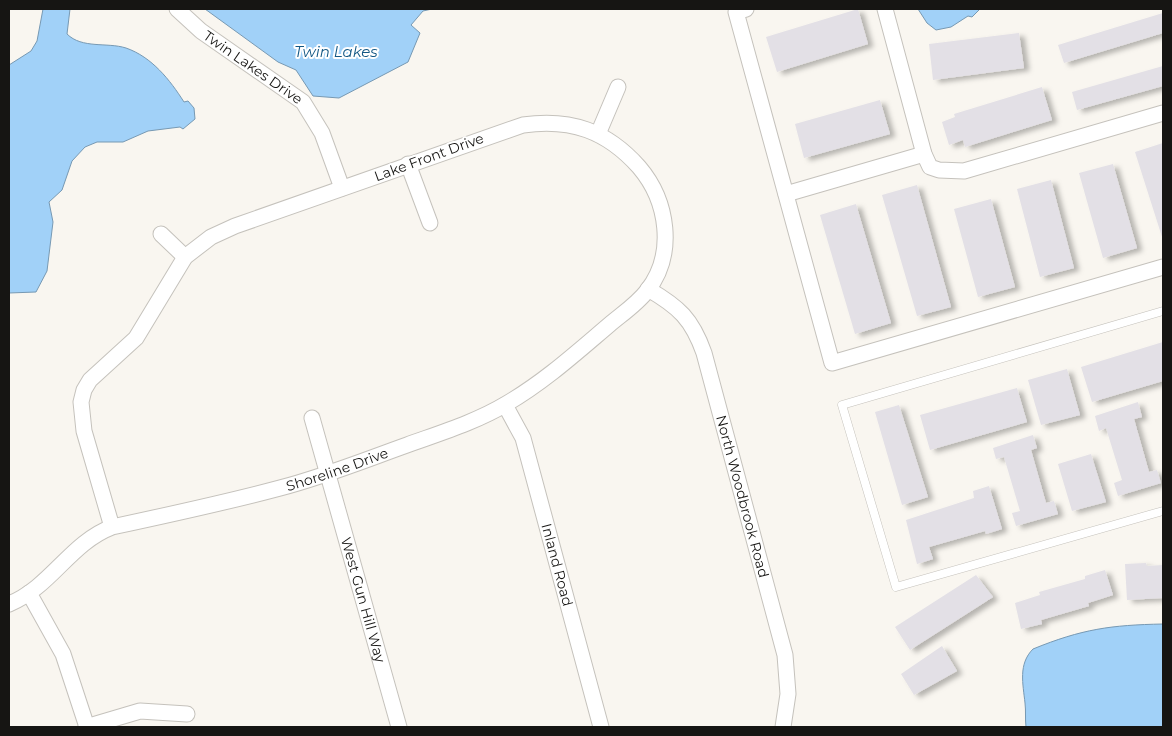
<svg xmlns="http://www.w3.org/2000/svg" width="1172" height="736" font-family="Montserrat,sans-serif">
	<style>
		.water { fill: #a1d1f8; stroke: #7799b3 }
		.building { fill: #e3e0e6; filter: url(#shadow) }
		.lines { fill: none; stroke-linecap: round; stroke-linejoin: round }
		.lane-casing { stroke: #c5c2bc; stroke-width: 9 }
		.street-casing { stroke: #c5c2bc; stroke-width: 17 }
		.lane { stroke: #fff; stroke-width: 8 }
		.street { stroke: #fff; stroke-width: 15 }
		.labels { text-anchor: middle; stroke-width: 4; stroke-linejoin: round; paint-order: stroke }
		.street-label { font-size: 14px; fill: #161513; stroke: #fff }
		.water-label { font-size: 15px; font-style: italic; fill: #125784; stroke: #fff }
	</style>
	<defs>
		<filter id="shadow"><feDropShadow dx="5.5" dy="3" stdDeviation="2.5" flood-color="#0004"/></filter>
	</defs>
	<rect width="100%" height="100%" fill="#f9f6f0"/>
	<path class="water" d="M43,9H70L67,34C82,49 107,42 126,48C152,57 170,80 184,102L188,101L194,108L195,119L183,129L180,127L148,131L123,142H97L85,147L72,161L62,190L49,202L53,222L47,271L36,292L9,293V65L31,51L37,41Z
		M205,9H432L423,11L411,25L420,33L408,62L339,98L313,96L296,70L278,62Z
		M918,9H980L972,17L968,16L951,27L936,30L927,23Z
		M1163,624V727H1026C1025,719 1026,711 1025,703C1023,684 1018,664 1033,649C1082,629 1111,625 1163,624Z"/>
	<path class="building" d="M858,9L868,44L777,72L766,37Z
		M1163,13V33L1064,63L1058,45Z
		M1019,33L1024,68L933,80L929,44Z
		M1163,66V86L1077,110L1072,92Z
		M1042,87L1052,120L965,147L963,140L949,145L942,122L955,117L954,114Z
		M880,100L890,134L804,158L795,124Z
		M1163,143V240L1135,152Z
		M1113,164L1137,248L1103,258L1079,173Z
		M1051,180L1074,268L1040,277L1017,189Z
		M917,185L951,307L917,316L882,195Z
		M991,199L1015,287L978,297L954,209Z
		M856,204L891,323L855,334L820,215Z
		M1163,342V381L1092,402L1081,367Z
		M1067,369L1080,415L1041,425L1028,380Z
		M1017,388L1027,422L930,450L920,415Z
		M1138,402L1142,417L1134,419L1149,472L1157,470L1161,483L1118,496L1114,483L1122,480L1106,428L1099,431L1095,416Z
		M899,405L928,497L902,505L875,412Z
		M1033,435L1037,448L1031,450L1046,503L1054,501L1058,514L1016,526L1012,513L1020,511L1004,457L996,459L993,448Z
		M1091,454L1106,502L1072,511L1058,464Z
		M989,486L1002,529L986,534L985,531L929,547L933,559L917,564L906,520L974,498L973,491Z
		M1146,563L1147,566L1163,565V598L1127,600L1125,564Z
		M1105,570L1113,595L1088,603L1089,606L1041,620L1042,624L1021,629L1015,603L1040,595L1039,592L1085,579V576Z
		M976,575L993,597L910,650L895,627Z
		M942,646L957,671L914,695L901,674Z"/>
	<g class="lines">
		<g class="lane-casing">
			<path id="lane" d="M1163,311L842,405L896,587L1163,511"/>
		</g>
		<g class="street-casing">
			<g id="street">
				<path id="s1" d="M177,9L201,31L303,102L322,133L342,188"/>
				<path d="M746,9L736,12L832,363L1163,267"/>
				<path d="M885,9L924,154L930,167L939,170L964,171L1163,113"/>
				<path d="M598,134L618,87"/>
				<path d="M408,164L430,223"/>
				<path d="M786,194L924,154"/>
				<path d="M161,234L185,257"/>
				<path id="s2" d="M648,289C679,307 692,319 704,353L785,655L788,694L783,727"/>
				<path id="s3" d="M505,405L523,438L601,727"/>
				<path id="s4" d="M312,418L399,727"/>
				<path d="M29,593L63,654L87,727"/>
				<path id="s5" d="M9,604C51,587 70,543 112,527C168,515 224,503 280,488C323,477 365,460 407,445C440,433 476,422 506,404C544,382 576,353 609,325C622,314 637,304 647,291C676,254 668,201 639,167C607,131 571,118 523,125L235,226L211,237L185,257L136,338L90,380L84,390L81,402L84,431L112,527"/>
				<path d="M86,727L140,711L187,714"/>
			</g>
		</g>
		<use href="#lane" class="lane"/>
		<use href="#street" class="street"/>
	</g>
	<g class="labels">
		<g class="street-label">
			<text dy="5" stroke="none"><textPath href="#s1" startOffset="96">Twin Lakes Drive</textPath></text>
			<text transform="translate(429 157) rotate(-20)" y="5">Lake Front Drive</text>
			<text dy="5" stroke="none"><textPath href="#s5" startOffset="362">Shoreline Drive</textPath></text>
			<text dy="5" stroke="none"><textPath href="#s2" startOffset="236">North Woodbrook Road</textPath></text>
			<text dy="5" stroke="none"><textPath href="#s3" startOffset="169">Inland Road</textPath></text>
			<text dy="5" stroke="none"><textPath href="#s4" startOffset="189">West Gun Hill Way</textPath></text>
		</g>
		<g class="water-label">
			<text x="336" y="57">Twin Lakes</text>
		</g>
	</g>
	<rect width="1172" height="736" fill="none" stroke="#161513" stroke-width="20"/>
</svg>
